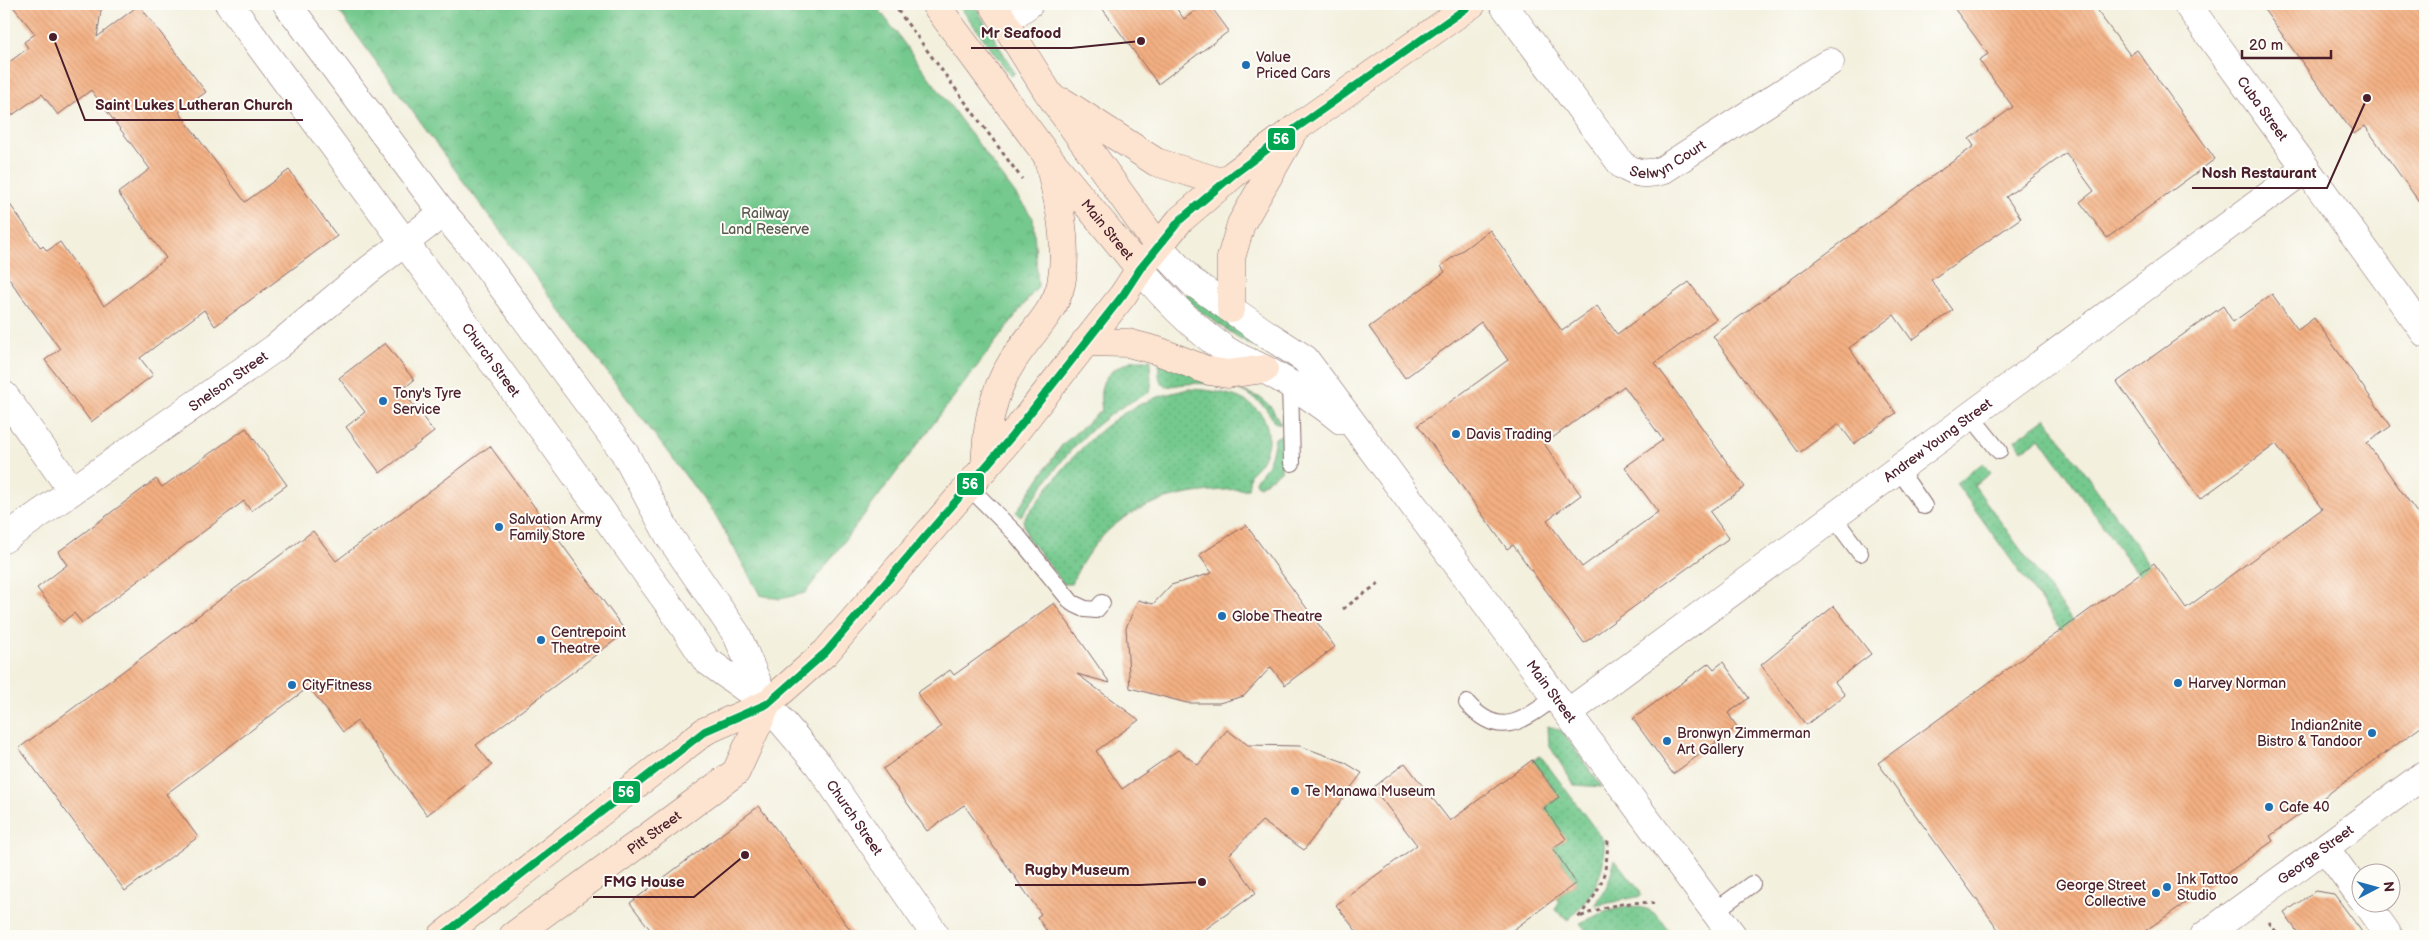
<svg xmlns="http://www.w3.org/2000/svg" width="2429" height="940" font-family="'Balsamiq Sans',sans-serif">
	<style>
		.grass { fill: url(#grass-dots); stroke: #5f745c }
		.park { fill: url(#park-crowns); stroke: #5f745c }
		.building { fill: url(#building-back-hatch); fill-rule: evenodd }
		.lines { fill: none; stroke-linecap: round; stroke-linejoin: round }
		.service-casing { stroke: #85686a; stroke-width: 18 }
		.minor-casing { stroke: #85686a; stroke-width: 29 }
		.secondary-casing { stroke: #85686a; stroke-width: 29 }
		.path { stroke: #85686a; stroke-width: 3; stroke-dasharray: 4 4; stroke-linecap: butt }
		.service { stroke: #fff; stroke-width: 16 }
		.minor { stroke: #fff; stroke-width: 28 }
		.secondary { stroke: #fde4d0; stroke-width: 28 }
		.bus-1-casing { stroke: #fdfcf7; stroke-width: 11 }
		.bus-1 { stroke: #00a651; stroke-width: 8 }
		.poi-dot { fill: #1f6fb2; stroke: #fdfcf7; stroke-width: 2 }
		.labels { text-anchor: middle; stroke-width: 4; stroke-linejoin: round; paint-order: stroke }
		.poi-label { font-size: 14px; fill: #4a1f2b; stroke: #fdfcf7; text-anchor: start }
		.street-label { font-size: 14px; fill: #4a1f2b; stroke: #fdfcf7 }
		.park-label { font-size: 14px; fill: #595a4e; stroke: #fdfcf7 }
		.leader { fill: none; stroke: #4a1f2b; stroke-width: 2 }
		.callout-dot { fill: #4a1f2b; stroke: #fdfcf7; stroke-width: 2 }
		.callout-label { font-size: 15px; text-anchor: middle; font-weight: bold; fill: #4a1f2b; stroke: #fdfcf7; stroke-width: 4; stroke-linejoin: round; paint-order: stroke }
		.line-badge { stroke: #fdfcf7; stroke-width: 2 }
		.badge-label { font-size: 14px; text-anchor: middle; font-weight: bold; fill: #fff }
	</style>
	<defs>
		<pattern id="grass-dots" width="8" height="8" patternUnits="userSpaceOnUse" patternTransform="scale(1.25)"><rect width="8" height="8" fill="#74c98e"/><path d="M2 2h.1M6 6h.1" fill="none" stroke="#66ac7b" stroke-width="1.8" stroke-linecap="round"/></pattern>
		<pattern id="park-crowns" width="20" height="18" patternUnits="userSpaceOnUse" patternTransform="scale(1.25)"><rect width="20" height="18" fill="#74c98e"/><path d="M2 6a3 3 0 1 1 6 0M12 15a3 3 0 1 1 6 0" fill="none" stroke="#66ac7b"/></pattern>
		<pattern id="building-back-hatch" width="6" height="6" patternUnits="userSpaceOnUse" patternTransform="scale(1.25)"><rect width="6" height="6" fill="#f3af81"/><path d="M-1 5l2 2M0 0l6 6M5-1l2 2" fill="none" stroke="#d29670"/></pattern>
	</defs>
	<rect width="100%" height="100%" fill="#fdfcf7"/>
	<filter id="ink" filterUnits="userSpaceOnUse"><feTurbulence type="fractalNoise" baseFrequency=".02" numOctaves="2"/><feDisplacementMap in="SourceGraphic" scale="10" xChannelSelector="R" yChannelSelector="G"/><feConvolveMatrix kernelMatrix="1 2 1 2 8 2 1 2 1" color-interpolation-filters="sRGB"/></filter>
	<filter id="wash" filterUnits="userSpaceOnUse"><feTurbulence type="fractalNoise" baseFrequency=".0096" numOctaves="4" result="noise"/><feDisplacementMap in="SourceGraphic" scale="20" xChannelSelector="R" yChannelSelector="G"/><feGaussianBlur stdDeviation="1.12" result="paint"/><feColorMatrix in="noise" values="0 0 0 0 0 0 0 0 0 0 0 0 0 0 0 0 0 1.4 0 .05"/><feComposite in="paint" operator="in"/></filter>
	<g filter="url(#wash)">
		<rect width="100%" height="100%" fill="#f3f0de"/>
		<path class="grass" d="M958,4H974L1015,73L1011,76Z
			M1188,293L1293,367C1252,347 1223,329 1187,301L1184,298Z
			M1134,360H1151C1149,372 1153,381 1150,392C1084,423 1062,460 1021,516L1016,512L1062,445L1102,410C1097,380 1107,370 1134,360Z
			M1159,362L1177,366L1261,398L1271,407L1281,424L1274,422C1256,382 1204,379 1166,387C1157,382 1159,372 1159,362Z
			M1188,389C1222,390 1271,398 1268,441C1266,456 1261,464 1250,474L1248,489C1168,491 1108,504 1071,584H1064L1027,537L1023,520C1061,472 1095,420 1155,398C1166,394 1178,392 1188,389Z
			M2046,418L2151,566L2138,575L2040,438L2022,450L2015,440Z
			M1283,434L1281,471L1260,486L1256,484L1255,480C1269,468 1272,455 1275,438Z
			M1983,463L1991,473L1974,485L2073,622L2062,631L1956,483Z
			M1548,726L1562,731L1602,787L1574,785L1549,745Z
			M1540,755L1604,841C1606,874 1592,898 1568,920L1555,910L1559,902L1556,898L1576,883L1553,848L1565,839L1544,808L1559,797L1532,760Z
			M1615,860L1640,891L1641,896L1595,906L1608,884Z
			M1628,906C1655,907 1658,916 1673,936H1590L1580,923L1605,912Z"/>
		<path class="park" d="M334,4H875L1033,218L1038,286L805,593L780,599L760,595L719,521L706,503L466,185Z"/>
		<g id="blocks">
			<path class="building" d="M11,4H102L97,37L139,5L206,92L179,112L245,202L289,170L337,236L215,326L204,310L140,358L153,375L91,422L45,360L60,349L4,272V196L41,248L43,246L47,251L60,242L104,306L166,258L118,193L150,169L91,90L58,115L42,94L4,121V66L28,48L24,42L35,34Z
				M1099,4H1173L1184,19L1205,4H1209L1229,31L1158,84Z
				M1951,4H2092L2130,55L2137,50L2215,159L2107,238L2080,202L2094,191L2066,153L2006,197L2021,218L1931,280L1953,310L1912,340L1894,315L1849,348L1896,413L1854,444L1839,424L1799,453L1713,336L1974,146L1969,139L2013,107L1979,60L1988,54Z
				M2260,4H2425V210L2365,126L2354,134Z
				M1490,230L1562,331L1597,306L1617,334L1689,282L1716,319L1655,363L1745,487L1710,512L1729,538L1584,643L1513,545L1507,549L1418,425L1508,360L1481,322L1405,378L1369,327L1445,272L1441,266ZM1624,386L1663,440L1625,467L1658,512L1582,567L1547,520L1581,495L1544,444Z
				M2272,294L2298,330L2314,318L2391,426L2367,443L2425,524V724L2270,836L2273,841L2138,936H2003L1878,763L2154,563L2186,608L2322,509L2276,444L2200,499L2117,382L2223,306L2233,322Z
				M385,343L414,380L402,390L434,432L380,473L346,427L365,412L339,378Z
				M246,428L287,485L251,511L244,501L82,623L74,613L63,622L37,588L67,565L58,552L156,479L162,487Z
				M490,446L626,632L476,745L492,765L427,815L357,721L343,732L309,687L166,794L198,837L125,891L19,748L313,531L336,561Z
				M1246,525L1335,647L1285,685L1271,667L1244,696L1219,703H1187L1130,688L1126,628L1138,600L1153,604L1171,585L1212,573L1199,555Z
				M1054,603L1110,683L1077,674L1139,720L1096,751L1122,789L1178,750L1198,765L1227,730L1248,745L1300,746L1344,762L1362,773L1304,850L1262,821L1229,855L1256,893L1196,936H1050L1037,917L1041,914L964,805L927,831L883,769L941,727L917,693L950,670L954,675Z
				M1834,606L1871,654L1835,682L1845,695L1806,725L1761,665Z
				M1723,662L1749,698L1728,713L1737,727L1673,774L1633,719L1709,663L1714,669Z
				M1532,760L1559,797L1544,808L1566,839L1553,848L1576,883L1505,936H1360L1336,905L1417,845L1373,788L1405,763L1450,821Z
				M759,806L855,936H655L630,903Z
				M2315,891L2334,894L2365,936H2300L2284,913Z"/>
		</g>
	</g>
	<g filter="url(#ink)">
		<use href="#blocks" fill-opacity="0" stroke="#85686a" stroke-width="1"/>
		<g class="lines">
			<g class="service-casing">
				<path id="service" d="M1290,384L1292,463
					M1971,416L1999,451
					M1899,470L1924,506
					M969,487L1016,534L1072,603L1085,609L1096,610L1102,603
					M1834,518L1860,553
					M1467,703C1500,741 1524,720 1557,696
					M1715,911L1752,884"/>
			</g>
			<g class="minor-casing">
				<g id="minor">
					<path id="s1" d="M229,4L543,430L668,603L706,660L767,704L818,764L936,936"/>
					<path d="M287,4L443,213L478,254L624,452L669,536L737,635L766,703"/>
					<path id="s2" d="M1503,4L1622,165C1636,174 1645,175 1661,171L1830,62"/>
					<path id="s3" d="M2187,4L2425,333"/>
					<path d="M1005,21L1029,4"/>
					<path id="s4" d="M1158,246L1191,281L1268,335L1305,359L1733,936"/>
					<path d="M1140,269C1166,299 1192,327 1226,350C1238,358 1252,363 1264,369C1291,384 1317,400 1341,420"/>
					<path d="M4,395L71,489"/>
					<path id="s5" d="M4,539L275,348L370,269L443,213"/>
					<path id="s6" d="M1569,712L2305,169"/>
					<path d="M2325,848L2362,898"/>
					<path d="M2365,902L2389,936"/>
					<path id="s7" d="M2204,936L2425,774"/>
				</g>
			</g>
			<g class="secondary-casing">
				<g id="secondary">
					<path id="s8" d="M935,4L1048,157L1140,269"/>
					<path d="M993,4L1047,91L1158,246"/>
					<path d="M1063,102L1156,162L1224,183"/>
					<path d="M1231,309V258L1241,224L1290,138"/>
					<path d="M1085,342L1128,343L1158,351L1209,371L1228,374L1264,369"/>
					<path d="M985,468C987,428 990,397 1012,362C1027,337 1055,313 1061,284C1069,243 1059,203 1049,163"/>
					<path d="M442,936L705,731L767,704L826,652L1012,436L1123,295L1140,269L1180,220L1234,174L1296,128L1472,4"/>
					<path id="s9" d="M513,936L736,772L767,704"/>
				</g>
			</g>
			<path class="path" d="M893,4L1022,179
				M1343,609L1379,583
				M1608,841C1606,879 1601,889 1578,918C1603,906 1626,901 1654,903
				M2269,922L2279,936"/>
			<use href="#service" class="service"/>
			<use href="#minor" class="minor"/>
			<use href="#secondary" class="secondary"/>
			<g class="bus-1-casing">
				<path id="bus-1" d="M442,936L705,731L767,704L826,652L1012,436L1123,295L1140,269L1180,220L1234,174L1296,128L1472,4"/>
			</g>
			<use href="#bus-1" class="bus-1"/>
		</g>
	</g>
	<g class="poi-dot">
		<circle cx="1246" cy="65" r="5"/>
		<circle cx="383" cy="401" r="5"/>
		<circle cx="1456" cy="434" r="5"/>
		<circle cx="499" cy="527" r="5"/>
		<circle cx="1222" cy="616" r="5"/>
		<circle cx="541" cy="640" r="5"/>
		<circle cx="2178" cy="683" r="5"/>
		<circle cx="292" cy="685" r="5"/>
		<circle cx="2372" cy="733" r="5"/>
		<circle cx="1667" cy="741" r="5"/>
		<circle cx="1295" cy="791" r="5"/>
		<circle cx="2269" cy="807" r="5"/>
		<circle cx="2167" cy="887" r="5"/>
		<circle cx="2156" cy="893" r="5"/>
	</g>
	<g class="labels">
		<g class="poi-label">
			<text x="1256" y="62">Value<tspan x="1256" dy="16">Priced Cars</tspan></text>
			<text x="393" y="398">Tony's Tyre<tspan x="393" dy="16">Service</tspan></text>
			<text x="1466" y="439">Davis Trading</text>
			<text x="509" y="524">Salvation Army<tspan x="509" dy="16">Family Store</tspan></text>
			<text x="1232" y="621">Globe Theatre</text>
			<text x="551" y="637">Centrepoint<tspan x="551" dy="16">Theatre</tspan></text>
			<text x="2188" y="688">Harvey Norman</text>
			<text x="302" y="690">CityFitness</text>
			<text x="2362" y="730" text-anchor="end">Indian2nite<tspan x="2362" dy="16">Bistro &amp; Tandoor</tspan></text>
			<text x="1677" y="738">Bronwyn Zimmerman<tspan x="1677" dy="16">Art Gallery</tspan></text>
			<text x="1305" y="796">Te Manawa Museum</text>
			<text x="2279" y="812">Cafe 40</text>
			<text x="2177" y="884">Ink Tattoo<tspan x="2177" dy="16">Studio</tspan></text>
			<text x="2146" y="890" text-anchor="end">George Street<tspan x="2146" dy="16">Collective</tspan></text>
		</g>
		<g class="street-label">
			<text dy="5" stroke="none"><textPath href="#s3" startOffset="129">Cuba Street</textPath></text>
			<text dy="5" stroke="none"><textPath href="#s2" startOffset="251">Selwyn Court</textPath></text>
			<text dy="5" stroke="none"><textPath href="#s8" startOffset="284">Main Street</textPath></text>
			<text dy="5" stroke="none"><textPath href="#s1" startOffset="442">Church Street</textPath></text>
			<text dy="5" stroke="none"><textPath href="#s5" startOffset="274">Snelson Street</textPath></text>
			<text dy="5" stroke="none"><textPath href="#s6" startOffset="458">Andrew Young Street</textPath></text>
			<text dy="5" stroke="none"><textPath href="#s4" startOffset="600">Main Street</textPath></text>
			<text dy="5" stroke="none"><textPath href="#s1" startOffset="1030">Church Street</textPath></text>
			<text dy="5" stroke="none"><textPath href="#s9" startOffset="175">Pitt Street</textPath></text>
			<text dy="5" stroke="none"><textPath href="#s7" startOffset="138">George Street</textPath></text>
		</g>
		<g class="park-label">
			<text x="765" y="218">Railway<tspan x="765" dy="16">Land Reserve</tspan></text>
		</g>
	</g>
	<path class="leader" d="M1141 41L1071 48H971M53 37L85 120H303M2367 98L2327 188H2192M1202 882L1140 885H1015M745 855L694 897H593"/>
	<g class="callout-dot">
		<circle cx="1141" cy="41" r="5"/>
		<circle cx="53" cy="37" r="5"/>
		<circle cx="2367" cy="98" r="5"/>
		<circle cx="1202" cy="882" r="5"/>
		<circle cx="745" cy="855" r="5"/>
	</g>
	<g class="callout-label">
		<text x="1021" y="38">Mr Seafood</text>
		<text x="194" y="110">Saint Lukes Lutheran Church</text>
		<text x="2259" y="178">Nosh Restaurant</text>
		<text x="1077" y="875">Rugby Museum</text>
		<text x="644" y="887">FMG House</text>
	</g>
	<g class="line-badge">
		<rect x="1267" y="127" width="29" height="24" rx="5" fill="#00a651"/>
		<rect x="956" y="472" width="29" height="24" rx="5" fill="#00a651"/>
		<rect x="612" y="780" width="29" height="24" rx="5" fill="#00a651"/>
	</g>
	<g class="badge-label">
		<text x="1281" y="144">56</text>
		<text x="970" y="489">56</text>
		<text x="626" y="797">56</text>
	</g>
	<rect width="2429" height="940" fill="none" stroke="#fdfcf7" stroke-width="20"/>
	<g transform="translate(2376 888) rotate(84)"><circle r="24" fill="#fdfcf7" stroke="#b5a4a5"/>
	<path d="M0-4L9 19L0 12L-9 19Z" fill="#1f6fb2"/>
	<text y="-8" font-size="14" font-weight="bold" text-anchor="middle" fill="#4a1f2b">N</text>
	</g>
	<path d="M2242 50v8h89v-8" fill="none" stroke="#4a1f2b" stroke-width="2.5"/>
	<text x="2249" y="50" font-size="15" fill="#4a1f2b" stroke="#fdfcf7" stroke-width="4" paint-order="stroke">20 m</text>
</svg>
